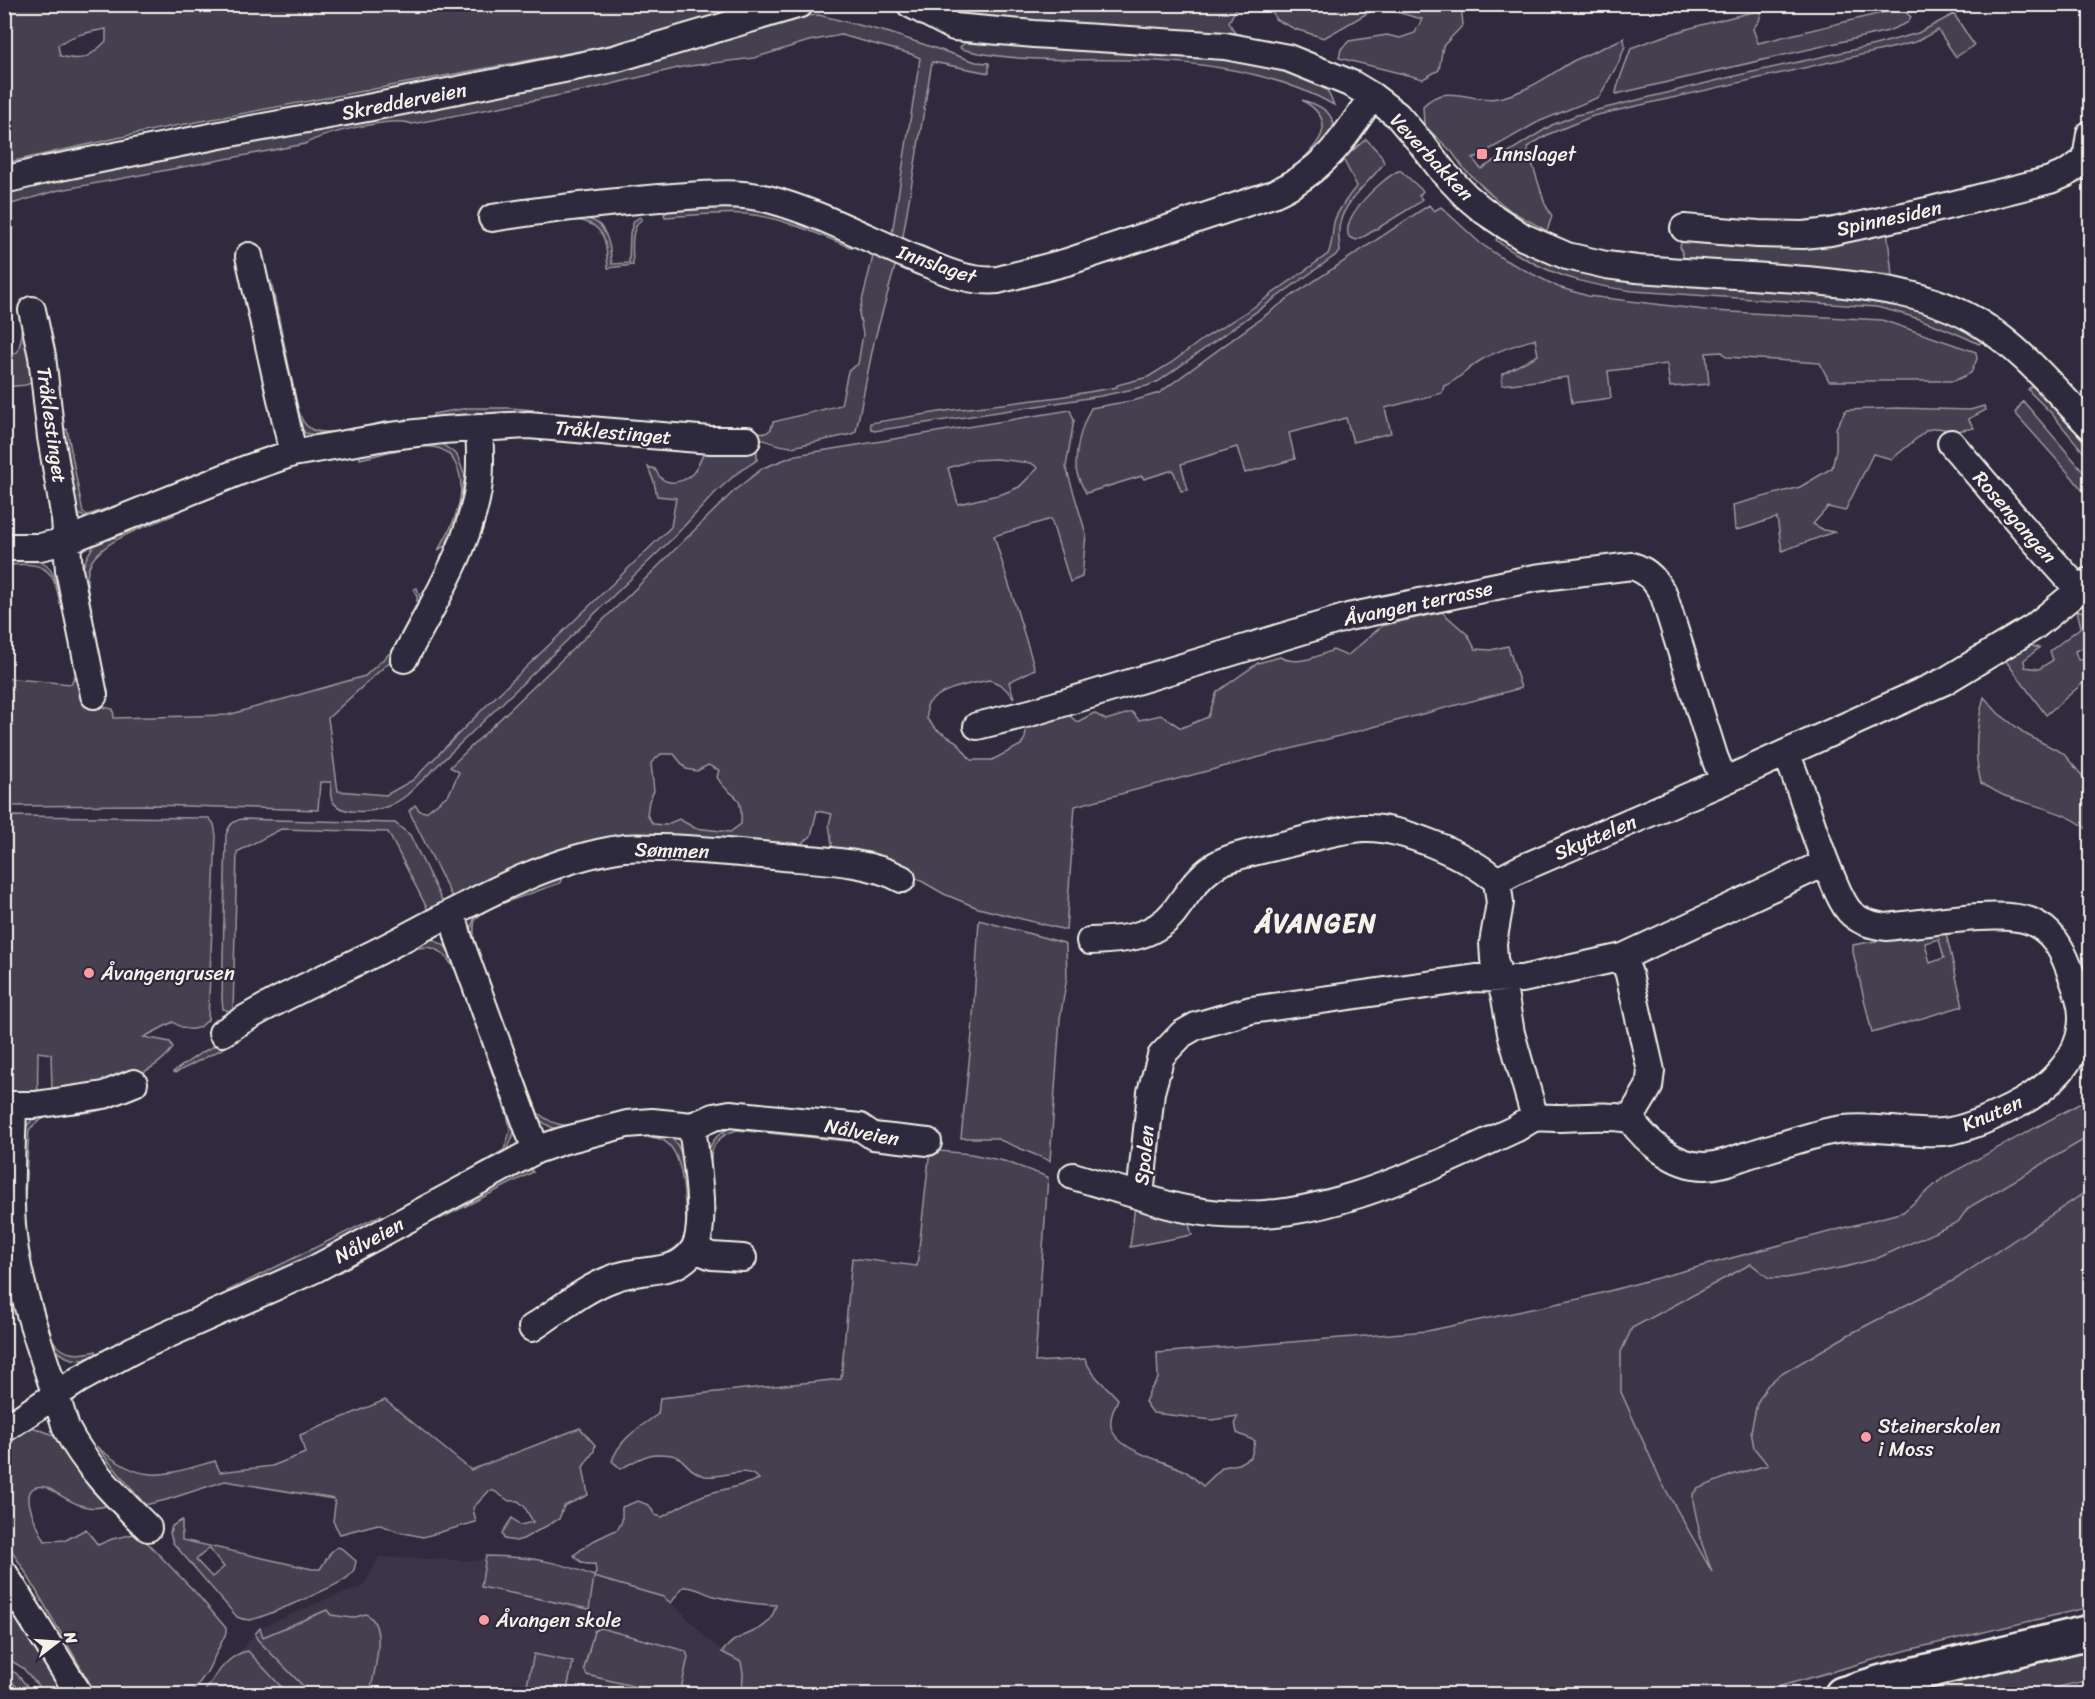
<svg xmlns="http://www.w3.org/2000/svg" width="2095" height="1699" font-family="Sriracha,sans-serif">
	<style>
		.built { fill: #3b3647 }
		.green { fill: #454050; stroke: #9c989c; stroke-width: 1.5; fill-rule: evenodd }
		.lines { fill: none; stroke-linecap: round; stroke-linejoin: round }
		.minor-casing { stroke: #f4f1e8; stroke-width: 30 }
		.highway-casing { stroke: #f4f1e8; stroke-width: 38 }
		.minor { stroke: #2f2a3d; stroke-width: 26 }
		.highway { stroke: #2f2a3d; stroke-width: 33 }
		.poi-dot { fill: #ff9aa2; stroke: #2f2a3d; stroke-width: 2 }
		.labels { text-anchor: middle; stroke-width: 4.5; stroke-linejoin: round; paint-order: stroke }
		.street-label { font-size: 20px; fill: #f4f1e8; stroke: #2f2a3d }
		.poi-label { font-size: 20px; fill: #f4f1e8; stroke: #2f2a3d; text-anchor: start }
		.district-label { font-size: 26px; font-weight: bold; letter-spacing: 1.5px; fill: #f4f1e8; stroke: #2f2a3d }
	</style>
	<rect width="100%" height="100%" fill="#2f2a3d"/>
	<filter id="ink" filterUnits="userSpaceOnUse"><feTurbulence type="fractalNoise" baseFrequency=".0167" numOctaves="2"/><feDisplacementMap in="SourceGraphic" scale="12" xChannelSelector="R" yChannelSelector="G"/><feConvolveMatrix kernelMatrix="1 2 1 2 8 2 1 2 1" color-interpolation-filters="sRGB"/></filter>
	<g filter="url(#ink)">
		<path class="built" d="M2090,1136V1562L1714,1577L1662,1483L1621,1392L1620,1352L1632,1328L1751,1264L1769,1278L1845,1267L1878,1258L1907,1246L1958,1222L1967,1208Z
			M486,1556L529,1557L553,1562L594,1577L663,1597L681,1611L710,1642L741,1662L743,1672V1692L742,1694H203L217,1674L243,1648L258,1629L331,1597L363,1587L379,1557L477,1561Z"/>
		<path class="green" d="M74,4L80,8C89,4 103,2 112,5C117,6 120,9 127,10L129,4L750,5L654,35L596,48L153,130L5,163L4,5ZM106,29V41C89,58 83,62 60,56L58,45C72,35 89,32 106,29Z
			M945,5H1238L1229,22L1236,35C1196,32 1156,29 1116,26C1081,24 969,27 945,5Z
			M1271,5H1461L1463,25L1443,46L1439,70L1423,79L1339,58L1341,49L1349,41L1387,35L1400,38L1415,33L1422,19L1378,7L1324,38L1295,29L1275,19Z
			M1898,9L1903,10L1911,17L1907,23L1888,31L1616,94C1616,85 1628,59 1631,48C1674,31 1717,20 1762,10L1759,21L1753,29L1758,43Z
			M1954,14L1974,45L1956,57L1938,30L1915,42L1896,47L1593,116L1549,134L1527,147L1545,204L1552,216L1547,231L1511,211L1496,199L1465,170L1452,152L1424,125L1423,106C1446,82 1470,103 1498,98C1526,93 1549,75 1573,61C1590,53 1607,46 1624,38L1625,46L1619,62L1599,97L1538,122L1473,159L1481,169L1552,125L1577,115L1739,75L1875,45L1918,33Z
			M819,15L890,33L976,62L989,63V73L932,62L902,242L892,234L920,58L911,54L841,35L809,41L754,58L682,67L587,90L412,124C395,116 322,133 305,144L55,191L5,206V193L99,170L565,82L649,63L803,16Z
			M965,43L1208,56L1253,64L1292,74L1327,90L1334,105C1276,72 1197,61 1130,60C1074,59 1015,63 961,49L960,47Z
			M1302,100C1316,104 1330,109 1334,124C1326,142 1317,153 1300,162C1324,139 1336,120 1302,100Z
			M1366,139L1381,155L1384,163C1371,181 1345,200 1340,223C1337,232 1340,242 1340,252L1159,381L1147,386L1101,396L874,431L871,429L870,423L952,410L1059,397L1117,387V385L1148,377L1171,363L1203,339L1251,309L1328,254C1334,240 1331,232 1335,219C1338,211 1351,192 1357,186L1343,159Z
			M1398,171H1401L1423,191L1419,196L1422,199L1417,204L1365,236L1356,240L1349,237C1340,217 1381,180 1398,171Z
			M1429,205L1434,211L1441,207L1480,243L1505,260L1558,287L1588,296L1713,311L1882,320L1976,352L1977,359L1971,373L1954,381H1829L1820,363L1727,357L1722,352L1706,353L1709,384L1670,387L1667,364L1608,371L1611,398L1572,403L1568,377L1502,385V374L1538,355L1535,339C1516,345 1495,351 1478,362C1466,370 1458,381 1444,386L1442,393L1385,408L1391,433L1353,442L1346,418L1289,433L1295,459L1245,473L1237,447L1181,464L1188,490L1181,491L1173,470L1144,479L1142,476L1086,493C1082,485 1076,476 1076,467C1076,447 1082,425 1091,408L1136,400L1159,393L1293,295Z
			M745,207L775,213L842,239L851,244L852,248C818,234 781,217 745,214C719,212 691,216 665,217L664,214L669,211Z
			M640,217L642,219C629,229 633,251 633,265L608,268C607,259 607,248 604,239C593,209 550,223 526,225C546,222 589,209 602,228C610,239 610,252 612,264L629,263L630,233L634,221Z
			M1887,229L1892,275L1684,258L1680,247L1683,236Z
			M1497,237L1548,262L1569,269C1630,275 1690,281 1751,286C1827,294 1921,295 1984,341L1979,344C1946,328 1912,315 1876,307L1633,291C1594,286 1559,278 1524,258C1515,253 1505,248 1496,240Z
			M874,252L896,263L874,342L856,431L852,434L792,447C780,446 760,441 751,431L766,433L771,429L773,422L841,405L848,371L858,364L863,334L859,313Z
			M271,281L298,409C301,417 303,425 311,429C326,438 370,425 388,421V426L324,437L305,433L296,419L269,282Z
			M21,331L27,338L33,382L26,385L5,387V353L13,355L18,351L21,340Z
			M2034,385L2065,417L2090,450V460L2052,414L2030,392L2028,389Z
			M2023,401L2090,479V500L2072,477L2015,413Z
			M1984,406L1986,410L1968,419L1974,428L1957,431L1937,428L1927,430L1892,459L1873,454L1845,511L1828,507L1813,524L1824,530L1834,532L1782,551L1777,518C1762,521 1750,528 1735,530L1733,505L1800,487L1832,468L1836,450V428L1846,410L1897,408L1970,410Z
			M468,408H511L533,410L531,414L433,420V414Z
			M1070,410L1074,420L1066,467L1086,534L1082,577L1070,582L1051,519L994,536L1035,669L1009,682L1014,698C1007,690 1001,683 989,680C968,685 942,687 927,705V719L937,730L957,742L971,760H992L1021,745L1025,738L1028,719L1063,710L1077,722L1094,713L1106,720L1132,712L1139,720L1161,715L1181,728L1208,717L1217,692L1258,663L1280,657C1297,666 1316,657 1333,650L1347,656L1382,626L1442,612L1468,635L1475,649L1491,650L1508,646L1521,688L1075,806L1066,930L978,908L944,894L897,867L833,851L829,824L832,814L817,811L811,836L801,844L779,845L658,836L454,901L409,811L415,805L420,811L426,812L449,794L459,772L450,767L628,596L735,490L763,468L796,455ZM996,459L1031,463L1038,468L1019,487L1002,494L958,504L948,468L973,460ZM661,754H674L686,769L697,771L708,765L719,770L717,777C730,801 743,787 741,824L730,832L695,828L679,819L665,825L653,824L647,815L649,801L654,791L651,763Z
			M67,429L83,513L88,515L117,505L118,511L89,519L78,514L59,430Z
			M439,442L457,455L465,476L456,523L445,546L438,550C454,526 470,489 455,463C452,456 445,450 438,448C414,443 384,454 360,459L359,454L394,446Z
			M753,446L757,450V460L736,474L715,493L673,538L407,795C401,800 394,804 386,807C371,812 336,817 331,797C330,793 331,787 331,782H320L318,810L151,805L5,806L4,678L71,684L74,677L84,703L113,709L114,718L228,715L365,676L392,651L417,603V597L414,589L417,588L422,603L396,656L328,718L338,791L386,795L413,780L486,706L671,527L676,498L657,496L654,482L648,467L655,469C657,472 658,475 660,477C668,486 684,482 692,474C698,468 701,457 706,449Z
			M174,509V515C150,525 93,542 88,571C85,586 90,602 93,617L88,618C83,587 74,567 98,541Z
			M4,557C46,559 54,560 60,604C53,564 42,563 5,565Z
			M2077,610L2090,614V645L2075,651L2078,660L2090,659V677L2046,715L2006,661L2026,644L2039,648L2024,660L2025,667L2039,669L2053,660L2050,651L2081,627Z
			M1984,697L1998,713L2027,735L2063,753L2090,785V833C2076,813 2029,805 2005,796C1997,793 1989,787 1981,783C1973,754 1976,726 1984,697Z
			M5,816L209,818L214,824L216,836L208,1020C196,1032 187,1032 173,1022L144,1037L170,1042L173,1048C145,1085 94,1086 52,1090L51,1054L38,1052C38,1066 37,1078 38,1092H5Z
			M242,819L395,823L410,835L443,903L428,910L388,832L281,829L237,852L233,1012L223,1009L222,1000L226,835C229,826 232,821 242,819Z
			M631,859V862L615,863L563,875L560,883L490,908L475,919L474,928V946C468,935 472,924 476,913L551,875Z
			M979,920L1064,943L1066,946L1067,977L1060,1019L1050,1161L995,1138H961L972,1034Z
			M1945,929L1963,1006L1872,1033L1853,952V945ZM1939,939L1944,958L1930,963L1925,943Z
			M432,939L445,946L453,958L515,1129C509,1153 501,1157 481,1169L476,1166L504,1150L510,1131L508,1118L457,973C451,964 446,954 435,949C417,940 378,967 362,976L363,971L418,941Z
			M502,1019L538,1113C562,1132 571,1125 598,1117L599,1120C570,1128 557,1139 534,1114L499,1022Z
			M235,1035L238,1041L175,1073L173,1072L201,1053Z
			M2090,1098V1136L1968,1208L1958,1222L1878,1258L1845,1267L1786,1278H1769L1751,1264L1632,1328L1621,1352V1392L1662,1483L1712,1572L1702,1544L1693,1501V1494L1697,1489L1732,1475L1768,1465L1754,1448L1751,1431L1757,1403L1767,1386L1778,1376L1848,1335L1956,1279L2090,1189V1607L1908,1650L1753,1694H742L743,1673L741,1662L722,1652C727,1647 731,1641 737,1639C757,1629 770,1629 776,1605C755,1604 735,1602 714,1596C703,1593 695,1586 683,1587L671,1603L663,1597L594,1577L589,1609L481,1587L486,1556C528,1557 556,1560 594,1576L596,1572L595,1564C586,1565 579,1563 574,1555L591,1542L618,1529L622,1521V1507L638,1501L649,1505L655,1515L662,1517C676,1509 689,1501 704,1495C722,1489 741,1487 759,1479C744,1464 723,1479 705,1476C695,1474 689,1467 682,1460C676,1454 664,1454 655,1454C644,1455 631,1463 621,1469L612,1461C619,1439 640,1427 658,1414L660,1398L841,1379L852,1258L917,1266L930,1150L971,1154L1004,1161L1048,1177L1035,1362L1085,1359C1093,1378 1105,1384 1118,1399C1115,1407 1109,1417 1111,1426C1115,1450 1162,1460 1181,1469C1190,1473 1196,1480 1203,1486L1223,1467L1238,1464L1251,1457L1255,1441L1237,1433L1235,1422L1238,1416L1212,1420L1153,1413L1145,1402L1150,1390L1158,1379L1157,1353L1427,1331L1579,1299L1903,1212L1944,1177Z
			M99,1106L103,1109C75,1120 52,1104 29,1130L25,1196L22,1197L25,1128L36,1115Z
			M731,1128H754L855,1138L856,1142L737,1130C722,1134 710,1144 711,1161L705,1160C710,1144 715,1134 731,1128Z
			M656,1132C664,1134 671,1136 676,1143C686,1156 693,1209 691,1226C691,1234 683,1243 680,1251L655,1259C666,1253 679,1249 684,1237C688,1227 685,1214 685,1204C683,1182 681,1135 649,1138L648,1135Z
			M530,1169L533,1172L440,1219V1214Z
			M1135,1205L1187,1217L1192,1235L1130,1247Z
			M381,1215L380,1221L302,1262L229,1295L227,1291Z
			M48,1333C60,1354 72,1357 96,1351L97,1354C75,1367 54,1356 48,1333Z
			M385,1400L471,1470L580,1428L595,1445L594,1451L583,1467L588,1495L564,1506L559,1519L523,1539L516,1541L504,1539L502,1533L512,1518L520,1525L533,1522L524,1506L518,1501H509L494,1491H489L473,1508L476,1522L423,1537L399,1532L378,1524L340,1534L333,1521L335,1505L334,1499L225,1481L166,1500L145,1505L96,1446C143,1486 161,1476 215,1461L220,1472L272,1466L305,1453L300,1435Z
			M32,1427L51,1434L58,1440L111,1504C86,1515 68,1499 46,1487C12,1481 38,1528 45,1541L66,1540L86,1529L98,1545L112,1539L138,1533L197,1594L226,1628V1633L207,1672L191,1694H96L26,1573L5,1540V1442Z
			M182,1520V1540L312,1569H320L331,1552L337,1547L341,1548L356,1561C355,1568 354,1572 348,1577C340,1585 262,1618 250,1620C245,1620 241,1619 237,1617L173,1543L170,1533L172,1526ZM209,1548L224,1567L212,1577L196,1560Z
			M4,1591L65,1694H45L23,1668L5,1657Z
			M327,1610L331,1615L352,1618L366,1614C389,1626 373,1674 370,1694H311L257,1639L255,1634L260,1628L263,1637Z
			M600,1628L686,1651L688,1657L680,1694H666L587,1675L584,1669L594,1631Z
			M2090,1650V1680L2026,1694H1903Z
			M248,1651L288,1694H203C214,1678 227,1654 248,1651Z
			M534,1654L573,1662L566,1694H525Z
			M4,1668L16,1673L34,1694H23L5,1674Z"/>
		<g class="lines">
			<g class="minor-casing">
				<path id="minor" d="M910,4L954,27L1034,34L1225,46L1288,58L1352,84L1372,96L1397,115L1421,143L1444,173L1466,196L1484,211L1523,237L1567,256L1606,265L1637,269C1693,273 1750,275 1806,280C1866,286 1929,291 1981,324C2023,350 2056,391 2090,426
					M2090,134L2086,160L2090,167
					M4,180L45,170L225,134L367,108L614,59L800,4
					M492,218C547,209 603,203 659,198C694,196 733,190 768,199C817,212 864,237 911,257C939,268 966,283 998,280L1067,262L1273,194C1321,173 1345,139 1372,96
					M1684,228L1758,234L1803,235L1830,232L1927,211L2050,180L2065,174L2086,160
					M249,256L293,453
					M32,310L42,356L51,437L65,519L69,570L94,695
					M1951,443L2034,540L2080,591
					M4,547H40L66,541L246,469L293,453L391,436L442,430L528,425L711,440H747
					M404,659C432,605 472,543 479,482C481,464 480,445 479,427
					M977,726L1030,713L1348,617L1535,578L1632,566C1649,571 1656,581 1664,596L1714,756L1724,781
					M1786,753C1804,794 1814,838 1832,878C1837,890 1841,901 1849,911C1859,922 1872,925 1886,927C1921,924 2000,909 2030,921C2052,930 2061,947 2069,968C2074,983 2082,999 2082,1016C2083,1058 2046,1091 2011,1108C1991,1118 1965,1130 1943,1132C1904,1135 1865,1122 1826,1132C1800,1139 1774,1147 1748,1155C1734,1160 1719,1166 1704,1166C1674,1166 1646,1141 1630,1119C1605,1114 1582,1118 1557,1118C1551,1118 1541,1117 1535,1118C1528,1120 1521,1126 1515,1129C1487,1142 1459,1155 1431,1167C1332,1208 1246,1235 1140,1196L1151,1092L1161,1056L1182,1034L1196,1026L1251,1010L1476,978L1522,979L1623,957L1825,863
					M1497,881L1520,869L1724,781L1945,681L2034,627L2090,581
					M1497,881L1500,903L1493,943L1494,959L1505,998L1511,1033L1535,1118
					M452,913L459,939L536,1150
					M1090,941C1122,940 1153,938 1174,912C1186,896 1196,879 1213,867C1227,856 1260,851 1278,846C1306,840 1335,830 1363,828C1402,826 1468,856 1497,881
					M1623,957L1629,974L1651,1071L1649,1087L1630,1119
					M222,1033C271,1001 327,977 379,951C458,911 535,861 624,848C636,847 649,848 661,848C702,849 742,853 783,857C820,860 869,861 902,879
					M4,1105H35L104,1095L134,1083
					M13,1106C12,1155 7,1208 16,1257C27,1315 49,1371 66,1428C86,1467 117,1497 148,1528
					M1073,1176L1140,1196
					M694,1249L712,1256L743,1258
					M532,1328C558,1311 585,1288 614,1278C633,1270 654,1273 673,1266C680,1264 690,1256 694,1249C708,1225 695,1155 692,1126
					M4,1429L80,1379L133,1350L315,1269L536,1150L562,1141L627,1124L652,1122L692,1126L714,1117L730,1114L860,1127L873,1136L928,1142
					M4,1573L79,1694"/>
			</g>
			<g class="highway-casing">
				<path id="highway" d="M1842,1694L1882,1682L2090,1632"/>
			</g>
			<use href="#minor" class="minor"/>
			<use href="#highway" class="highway"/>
		</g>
	</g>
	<g class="poi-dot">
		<rect x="1476" y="148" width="12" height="12" rx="3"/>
		<circle cx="89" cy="973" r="6"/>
		<circle cx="1866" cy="1437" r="6"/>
		<circle cx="484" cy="1620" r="6"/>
	</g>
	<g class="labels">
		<g class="street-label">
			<text transform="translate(404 101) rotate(-11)" y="7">Skredderveien</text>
			<text transform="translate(1432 157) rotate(47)" y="7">Veverbakken</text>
			<text transform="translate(1889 218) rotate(-12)" y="7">Spinnesiden</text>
			<text transform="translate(937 264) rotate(19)" y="7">Innslaget</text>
			<text transform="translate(52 425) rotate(82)" y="7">Tråklestinget</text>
			<text transform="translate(613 432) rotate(5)" y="7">Tråklestinget</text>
			<text transform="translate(2015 517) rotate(49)" y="7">Rosengangen</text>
			<text transform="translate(1418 603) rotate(-12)" y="7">Åvangen terrasse</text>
			<text transform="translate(1595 837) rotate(-23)" y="7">Skyttelen</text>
			<text transform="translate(672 850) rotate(2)" y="7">Sømmen</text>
			<text transform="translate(1992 1113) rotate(-23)" y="7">Knuten</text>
			<text transform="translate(862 1132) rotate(11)" y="7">Nålveien</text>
			<text transform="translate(1144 1155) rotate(-84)" y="7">Spolen</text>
			<text transform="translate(369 1240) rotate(-28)" y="7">Nålveien</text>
		</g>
		<g class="poi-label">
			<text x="1494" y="161">Innslaget</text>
			<text x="101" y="980">Åvangengrusen</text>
			<text x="1878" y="1433">Steinerskolen<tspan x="1878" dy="23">i Moss</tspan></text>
			<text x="496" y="1627">Åvangen skole</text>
		</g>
		<g class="district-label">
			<text x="1316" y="932">ÅVANGEN</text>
		</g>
	</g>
	<rect width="2095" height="1699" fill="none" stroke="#2f2a3d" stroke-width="24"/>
	<rect x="12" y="12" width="2071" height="1675" fill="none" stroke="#f4f1e8" stroke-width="2" filter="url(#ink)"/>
	<g transform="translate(57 1642) rotate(73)" stroke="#2f2a3d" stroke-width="4.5" paint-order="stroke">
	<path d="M0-4.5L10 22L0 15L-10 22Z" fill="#f4f1e8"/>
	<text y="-9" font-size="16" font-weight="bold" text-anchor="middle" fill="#f4f1e8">N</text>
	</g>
</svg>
